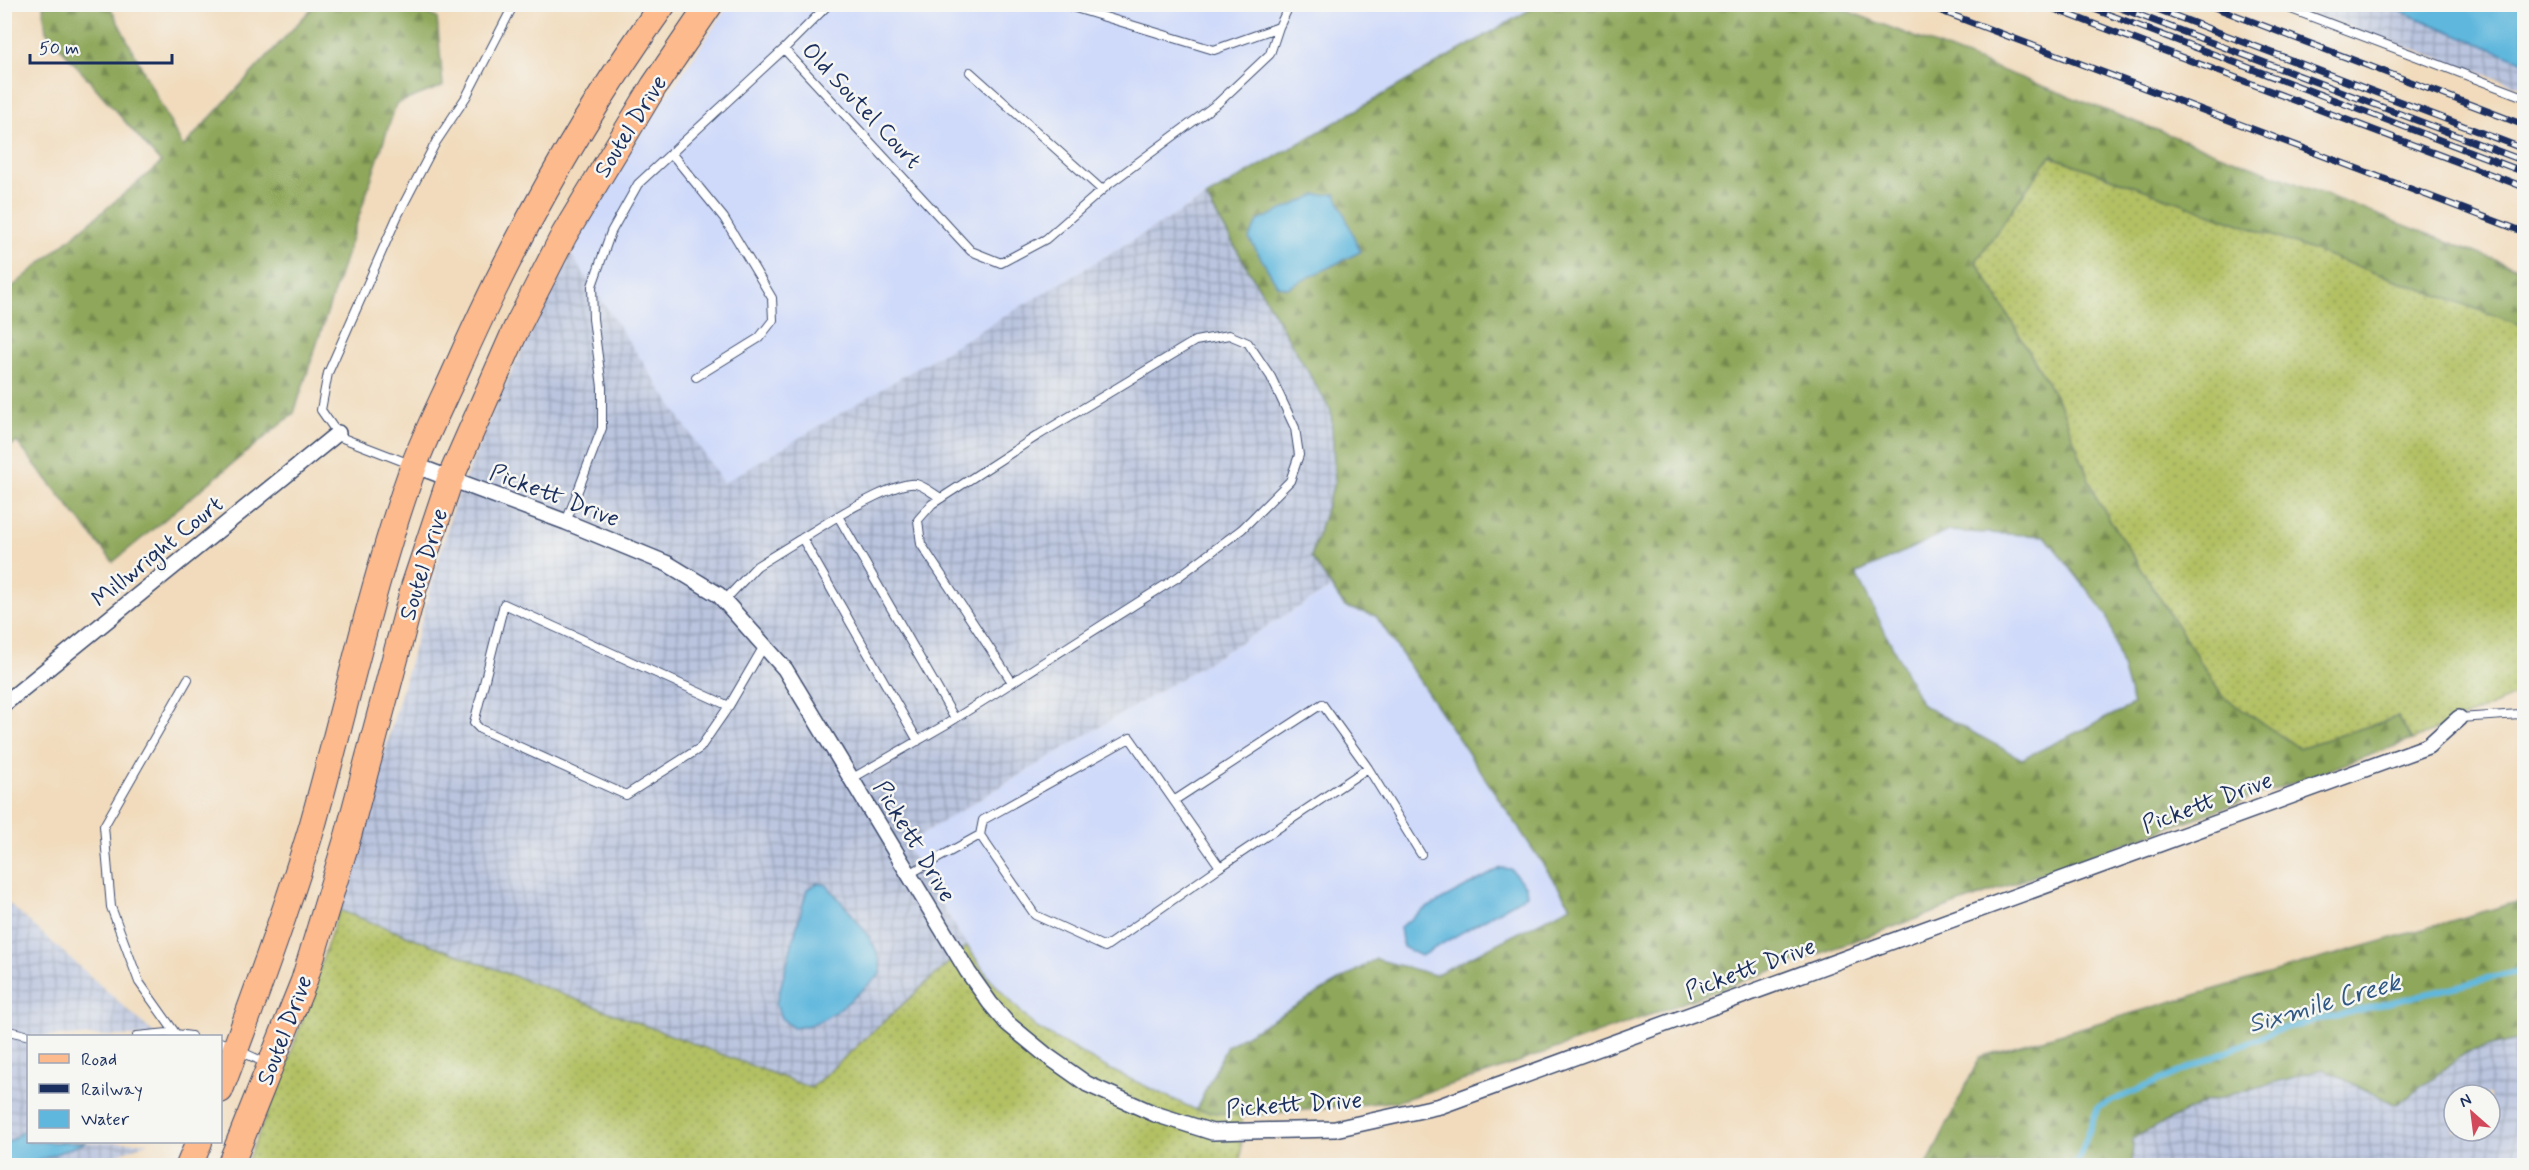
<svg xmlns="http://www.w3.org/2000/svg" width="2529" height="1170" font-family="Mynerve,sans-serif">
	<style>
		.built { fill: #cfdafa }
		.industrial { fill: url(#industrial-grid); fill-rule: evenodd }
		.grass { fill: url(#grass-dots); stroke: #677861; stroke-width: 1.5 }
		.forest { fill: url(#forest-firs); stroke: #546b5c; stroke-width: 1.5; fill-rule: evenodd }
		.water { fill: #5fb7dd; stroke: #3d739e; stroke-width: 1.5 }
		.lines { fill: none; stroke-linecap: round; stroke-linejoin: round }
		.stream { stroke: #5fb7dd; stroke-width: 6 }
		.service-casing { stroke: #3b496c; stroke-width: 10 }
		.minor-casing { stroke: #3b496c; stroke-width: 18 }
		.primary-casing { stroke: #3b496c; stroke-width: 28 }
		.service { stroke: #fff; stroke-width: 8 }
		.minor { stroke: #fff; stroke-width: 15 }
		.primary { stroke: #fcba8d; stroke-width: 26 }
		.rail-casing { stroke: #1b2f5e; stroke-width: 7 }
		.rail { stroke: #f6f6f2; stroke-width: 4.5; stroke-dasharray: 14; stroke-linecap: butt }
		.labels { text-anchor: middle; stroke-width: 5; stroke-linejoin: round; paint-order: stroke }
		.street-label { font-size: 24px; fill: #1b2f5e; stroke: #f6f6f2 }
		.water-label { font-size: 26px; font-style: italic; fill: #2f5884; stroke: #f6f6f2 }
	</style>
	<defs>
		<pattern id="industrial-grid" width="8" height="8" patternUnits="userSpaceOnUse" patternTransform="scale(1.5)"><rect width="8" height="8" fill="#bac4de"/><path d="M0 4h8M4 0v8" fill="none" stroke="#96a0b7"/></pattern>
		<pattern id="grass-dots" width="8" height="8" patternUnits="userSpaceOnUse" patternTransform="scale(1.5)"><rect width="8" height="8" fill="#b3c164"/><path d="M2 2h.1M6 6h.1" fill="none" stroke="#919d56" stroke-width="1.8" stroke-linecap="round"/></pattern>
		<pattern id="forest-firs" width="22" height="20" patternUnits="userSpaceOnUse" patternTransform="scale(1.5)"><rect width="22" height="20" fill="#8ea75a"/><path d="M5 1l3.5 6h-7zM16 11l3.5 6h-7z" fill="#73884e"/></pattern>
	</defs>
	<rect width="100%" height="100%" fill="#f6f6f2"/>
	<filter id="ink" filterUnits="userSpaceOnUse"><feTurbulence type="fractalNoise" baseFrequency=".0167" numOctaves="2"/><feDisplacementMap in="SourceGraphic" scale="12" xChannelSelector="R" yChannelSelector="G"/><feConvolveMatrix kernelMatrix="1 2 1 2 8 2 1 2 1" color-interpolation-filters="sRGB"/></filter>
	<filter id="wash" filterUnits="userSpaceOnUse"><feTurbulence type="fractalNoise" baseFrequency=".008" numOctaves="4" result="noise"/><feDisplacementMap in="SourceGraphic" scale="24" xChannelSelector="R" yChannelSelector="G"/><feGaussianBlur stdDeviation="1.35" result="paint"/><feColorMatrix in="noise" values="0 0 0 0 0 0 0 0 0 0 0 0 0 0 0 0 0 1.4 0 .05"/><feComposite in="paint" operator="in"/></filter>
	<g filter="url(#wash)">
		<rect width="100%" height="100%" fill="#f1dbbc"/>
		<path class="built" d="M729,5H1538L1206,197L723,484L570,253L621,163Z
			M1948,531L2045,536L2107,615L2133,705L2022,759L1922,705L1856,574Z
			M1332,587L1345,607L1376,616L1572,906L1435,975L1376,959L1227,1046L1196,1110L1109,1069L1035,1027L989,978L967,946L905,844Z"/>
		<path class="industrial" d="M2286,5H2524V88Z
			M1206,197L1331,411L1335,480L1311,556L1332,587L905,844L967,946L811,1088L340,910L454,505L498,399L570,253L723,483Z
			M4,899L157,1036H28V1127L9,1142L4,1141Z
			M2524,1038V1165L2131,1164L2133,1139L2205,1102L2323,1069L2397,1105L2467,1052ZM2454,1095H2490V1131H2454Z
			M87,1142H149L91,1165L27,1166Z"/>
		<path class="grass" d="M2050,156L2524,326V692L2412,740L2398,717L2299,748L2222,696L2096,498L2061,406L1976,261Z
			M339,910L811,1088L967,946L989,978L1035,1027L1109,1069L1196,1110L1242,1116L1241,1165L922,1166L919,1163L918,1166H245L285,1071Z"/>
		<path class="forest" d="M43,5H109L183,147L315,5H408L437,18L443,86L396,104L294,413L113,562L17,442L5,449V293L161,163L46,31Z
			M1538,5H1832L2524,271V326L2050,156L1976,261L2061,406L2096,498L2222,696L2299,748L2398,717L2412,740L1491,1072L1398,1101L1242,1116L1196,1110L1227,1046L1376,959L1435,975L1571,906L1376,616L1345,607L1311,557L1335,480L1331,411L1206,197ZM1360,252L1287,288L1277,285ZM1948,531L2045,536L2107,615L2133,705L2022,759L1922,705L1856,574Z
			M2524,900V1038L2467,1052L2397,1105L2323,1069L2205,1102L2133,1138L2132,1165H1927L1980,1057Z"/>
		<path class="water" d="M2385,5H2524V62Z
			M1336,194L1360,252L1287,288L1277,285L1249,238L1258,221L1316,195Z
			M1501,868L1511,869L1526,887L1527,895L1421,956L1403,947L1400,927L1425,909Z
			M817,883L827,885C843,905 890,951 879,976C854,996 826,1027 793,1028L781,1018L776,1004L807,889Z
			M28,1127V1142H87L27,1165H5V1141L9,1142Z"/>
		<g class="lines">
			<path class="stream" d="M2076,1166L2098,1107L2277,1030L2524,970"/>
		</g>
	</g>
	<g filter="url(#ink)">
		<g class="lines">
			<g class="service-casing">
				<path id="service" d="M1062,4L1214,50L1279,27L1290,4
					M2278,4L2524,97
					M784,49L829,4
					M970,72L1102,190
					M671,153L724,218L772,298L773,320L759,338L696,377
					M410,464L340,437L321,410L328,373L398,215L436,142L466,97L514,4
					M838,516C853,507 900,481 916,484C924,486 934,494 941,498
					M566,522L602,428V387L593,319L592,286L611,232L638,184L784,49L971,251L1001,263L1046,239L1109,184L1218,103L1270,54L1279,27
					M802,538L918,741
					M724,601L757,566L838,516L955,719
					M729,706L504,604L474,723L480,729L626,795L700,748L729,706L764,646
					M2459,718L2520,714L2524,712
					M851,779L945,725L1178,577L1242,529L1290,481L1299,455L1295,428L1271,377L1248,343L1229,335L1195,341L1037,436L932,504L918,520L921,544L1012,682
					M1175,800L1322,704L1368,768
					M1220,867L1368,768L1421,854
					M909,874L980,835L1035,915L1105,947L1220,867L1130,738L983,820L980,835
					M4,1030L30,1036
					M176,1034L139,982L111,907L104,826L188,679
					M137,1036L168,1033L191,1036
					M220,1042L266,1063"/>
			</g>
			<g class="minor-casing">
				<path id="minor" d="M414,465L566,522L668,564L719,595L785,669L968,972L990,1003L1007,1023L1046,1055L1087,1084L1155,1114L1212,1132L1335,1129L1440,1106L2428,746L2459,718
					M4,704L338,433"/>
			</g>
			<g class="primary-casing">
				<path id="primary" d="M220,1090C253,1003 285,916 312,827C346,707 371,585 413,468C425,436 440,406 454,375C511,245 580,120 663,4
					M189,1166L199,1142
					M230,1166L304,981L348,836L414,587L450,479L517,327L564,235L654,86L710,4"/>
			</g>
			<use href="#service" class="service"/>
			<use href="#minor" class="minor"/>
			<use href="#primary" class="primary"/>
			<g class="rail-casing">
				<path id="rail" d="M1923,4L2524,232
					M2041,4L2524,187
					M2081,4L2524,172
					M2110,4L2524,161
					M2144,4L2524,149
					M2206,4L2524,125"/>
			</g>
			<use href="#rail" class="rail"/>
		</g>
	</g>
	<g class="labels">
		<g class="street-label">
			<text transform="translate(862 105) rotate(47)" y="8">Old Soutel Court</text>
			<text transform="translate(630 126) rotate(-58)" y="8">Soutel Drive</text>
			<text transform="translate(555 495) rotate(21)" y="8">Pickett Drive</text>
			<text transform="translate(157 551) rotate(-39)" y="8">Millwright Court</text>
			<text transform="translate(423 564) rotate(-73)" y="8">Soutel Drive</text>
			<text transform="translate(2207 802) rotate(-20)" y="8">Pickett Drive</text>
			<text transform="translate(915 841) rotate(59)" y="8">Pickett Drive</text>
			<text transform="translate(1750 968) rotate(-20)" y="8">Pickett Drive</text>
			<text transform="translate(284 1030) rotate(-69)" y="8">Soutel Drive</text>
			<text transform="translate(1294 1104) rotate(-4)" y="8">Pickett Drive</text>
		</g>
		<g class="water-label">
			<text transform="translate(2324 1002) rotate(-16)" y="9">Sixmile Creek</text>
		</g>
	</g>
	<rect width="2529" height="1170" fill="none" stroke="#f6f6f2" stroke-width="24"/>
	<rect x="27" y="1035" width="195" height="108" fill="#f6f6f2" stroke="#9ea6b7" stroke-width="1.5"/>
	<rect x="39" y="1054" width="30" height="9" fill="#fcba8d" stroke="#9ea6b7" stroke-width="1.5"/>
	<text x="81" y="1065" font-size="18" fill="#1b2f5e">Road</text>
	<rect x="39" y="1084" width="30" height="9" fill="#1b2f5e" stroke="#9ea6b7" stroke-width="1.5"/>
	<text x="81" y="1095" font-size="18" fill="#1b2f5e">Railway</text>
	<rect x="39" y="1110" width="30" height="18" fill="#5fb7dd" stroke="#9ea6b7" stroke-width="1.5"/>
	<text x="81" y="1125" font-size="18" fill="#1b2f5e">Water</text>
	<g transform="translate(2472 1113) rotate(332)"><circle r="28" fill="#f6f6f2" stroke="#9ea6b7" stroke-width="1.5"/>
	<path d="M0-4.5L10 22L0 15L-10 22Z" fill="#d1495b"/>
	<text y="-9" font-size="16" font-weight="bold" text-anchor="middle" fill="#1b2f5e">N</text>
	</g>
	<path d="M30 54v9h142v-9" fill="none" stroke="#1b2f5e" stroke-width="3"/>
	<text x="39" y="54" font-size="18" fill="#1b2f5e" stroke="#f6f6f2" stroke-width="4.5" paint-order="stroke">50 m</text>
</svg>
